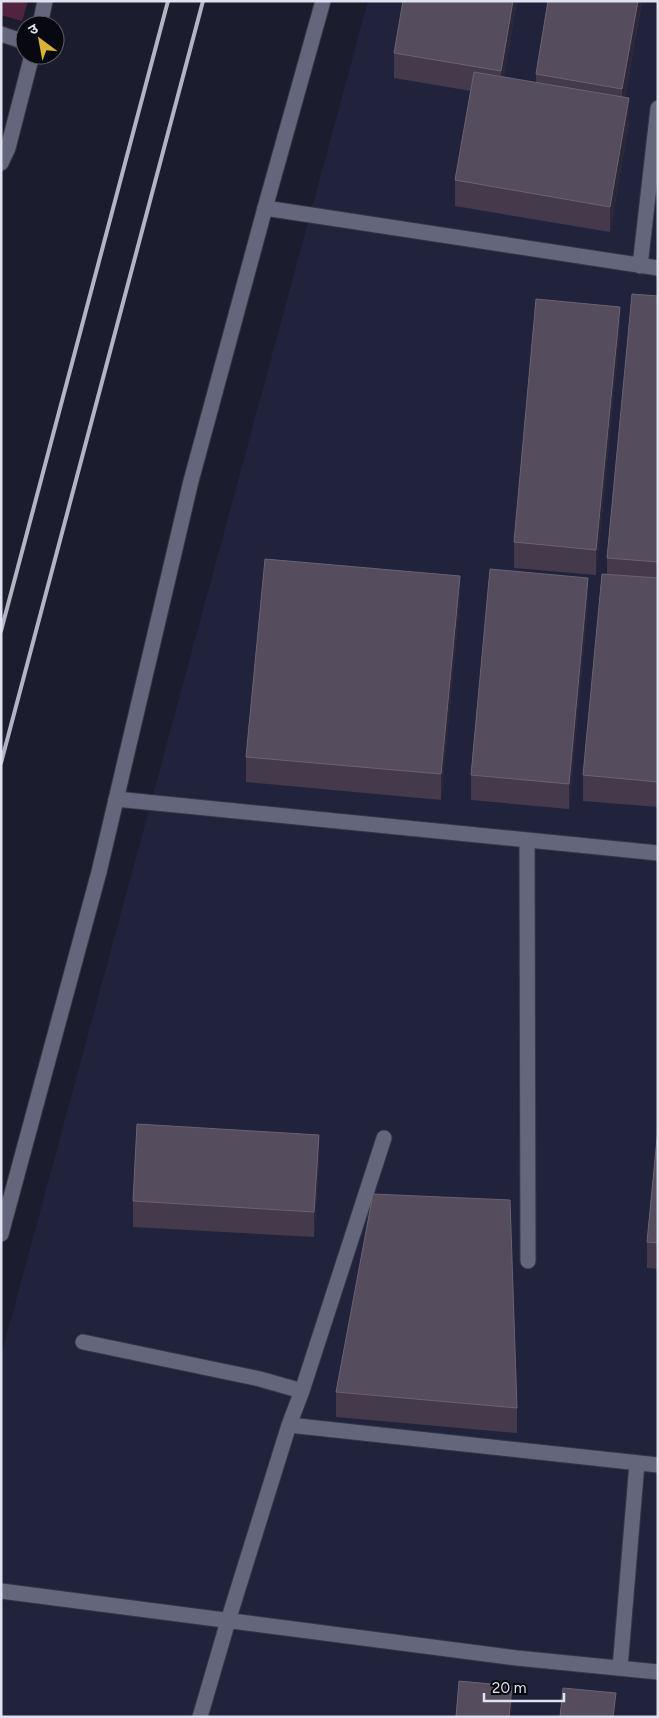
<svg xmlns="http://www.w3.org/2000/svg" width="659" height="1718" font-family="Figtree,'Noto Sans Devanagari',sans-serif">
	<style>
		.built { fill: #20233b }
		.green { fill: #52233e }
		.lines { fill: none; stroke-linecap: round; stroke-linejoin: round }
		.service-casing { stroke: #363746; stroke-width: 17 }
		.minor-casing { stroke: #363746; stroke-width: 17 }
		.service { stroke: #64677c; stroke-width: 15 }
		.minor { stroke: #64677c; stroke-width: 15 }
		.rail { stroke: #b2b4c3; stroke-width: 4 }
		.wall { fill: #443a4b }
		.shaded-wall { fill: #2c2739 }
		.building { fill: #554c5d; stroke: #6a6374 }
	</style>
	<rect width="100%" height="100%" fill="#1b1d2f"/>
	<path class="built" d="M368,1H658V1717H1V1356Z"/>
	<path class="green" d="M1,1H28L22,21L1,15Z"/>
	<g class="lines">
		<g class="service-casing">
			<path id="service" d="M265,208L658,268
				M640,266L658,108
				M116,799L658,853
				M527,840L528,1261
				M83,1342L260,1379L302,1391
				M289,1425L658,1465
				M1,1591L517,1658L658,1672
				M620,1668L637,1463
				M200,1717L228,1621L289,1425L302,1391L384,1138"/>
		</g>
		<g class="minor-casing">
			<path id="minor" d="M40,25L45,1
				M1,34L25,42
				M1,163L8,148L32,55
				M1,1234L99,872L191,481L265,208L323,1"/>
		</g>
		<use href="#service" class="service"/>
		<use href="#minor" class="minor"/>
		<path class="rail" d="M1,631L168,1
			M1,763L203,1"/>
	</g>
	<path class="wall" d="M517,1L504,77L536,83V74L548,1H642L625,98L629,123L610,232L455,206V180L471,91L394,78V53Z
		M658,296V807L583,801V775L607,574V558Z
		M620,332L596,575L514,568V542Z
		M460,601L441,800L246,782V757Z
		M588,603L569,809L471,800V775Z
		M658,1128V1269L647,1268V1242Z
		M319,1161L314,1237L133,1227V1201Z
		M336,1392L517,1408V1433L336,1417Z"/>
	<path class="shaded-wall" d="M513,1H517L501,96V71Z
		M638,1H642L622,114V89Z
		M629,98V123L610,232V207Z
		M620,307V332L596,575V550Z
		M460,576V601L441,800V774Z
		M588,578V603L569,809V784Z
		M319,1135V1161L314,1237V1212Z
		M512,1686V1707L511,1717H509Z
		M616,1693L615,1717H613Z"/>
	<path class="building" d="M403,1H513L501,71L394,53Z
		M548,1H638L622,89L536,74Z
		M474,72L629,98L610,207L455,180Z
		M632,294L658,296V562L607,558Z
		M536,299L620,307L596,550L514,542Z
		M265,559L460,576L441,774L246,757Z
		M490,569L588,578L569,784L471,775Z
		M602,574L658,578V782L583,775Z
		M137,1124L319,1135L314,1212L133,1201Z
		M658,1128V1243L647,1242Z
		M373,1194L510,1200L517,1408L336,1392Z
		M459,1681L512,1686L509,1717H456Z
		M563,1688L616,1693L613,1717H560Z"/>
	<rect width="659" height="1718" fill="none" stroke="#e0e2ef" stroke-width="5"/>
	<g transform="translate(40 40) rotate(328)"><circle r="24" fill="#070810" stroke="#5e5f69"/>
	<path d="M0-4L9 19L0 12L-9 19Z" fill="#dbb233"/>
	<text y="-8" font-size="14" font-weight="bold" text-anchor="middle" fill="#e0e2ef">उ</text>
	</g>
	<path d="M484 1693v8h80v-8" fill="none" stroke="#e0e2ef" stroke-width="2.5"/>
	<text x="492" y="1693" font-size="15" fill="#e0e2ef" stroke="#070810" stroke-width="4" paint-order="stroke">20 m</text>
</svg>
